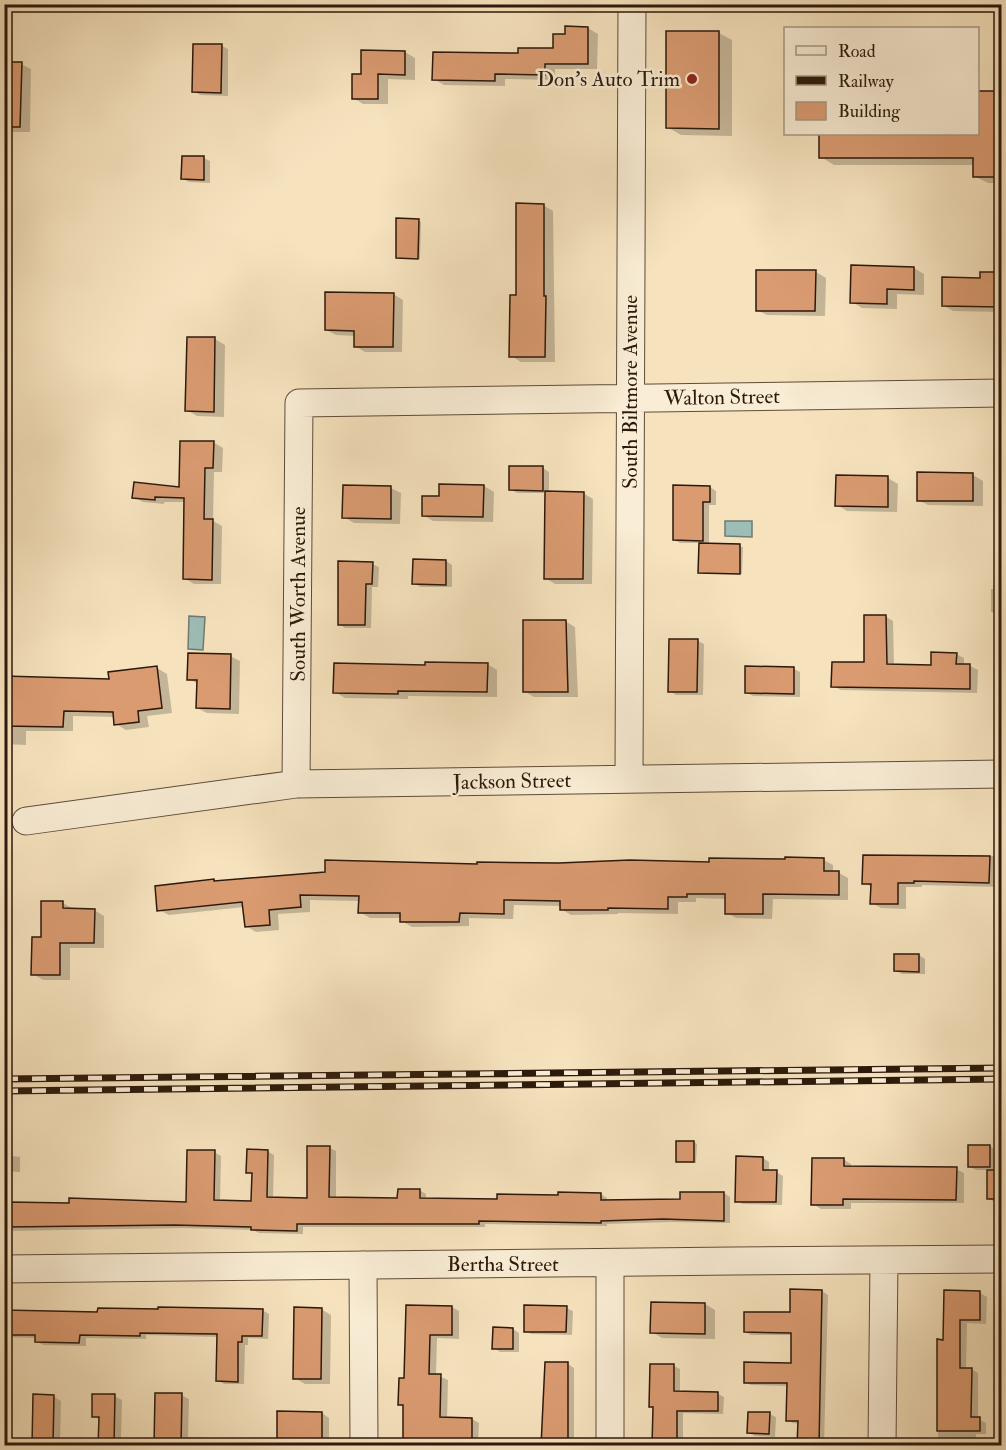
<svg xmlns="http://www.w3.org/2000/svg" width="1006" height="1450" font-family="'IM FELL Double Pica',serif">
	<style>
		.water { fill: #9dbdb7; stroke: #707b72; stroke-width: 1.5 }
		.shadow { fill: #0003 }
		.building { fill: #da9b71; stroke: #2c190b; stroke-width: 1.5 }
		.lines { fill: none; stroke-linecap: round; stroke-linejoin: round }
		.minor-casing { stroke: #5e4c38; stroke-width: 29 }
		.minor { stroke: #f9edd5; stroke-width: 27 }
		.rail-casing { stroke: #2c190b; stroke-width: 7 }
		.rail { stroke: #f9edd5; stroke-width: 4.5; stroke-dasharray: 14; stroke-linecap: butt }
		.poi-dot { fill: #8f2418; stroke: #f9edd5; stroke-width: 2 }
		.labels { text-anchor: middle; stroke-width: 5; stroke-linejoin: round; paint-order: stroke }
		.poi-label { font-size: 21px; fill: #2c190b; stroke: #f9edd5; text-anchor: end }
		.street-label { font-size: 21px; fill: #2c190b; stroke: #f9edd5 }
	</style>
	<rect width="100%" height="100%" fill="#f6e3be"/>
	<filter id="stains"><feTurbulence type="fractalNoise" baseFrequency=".00333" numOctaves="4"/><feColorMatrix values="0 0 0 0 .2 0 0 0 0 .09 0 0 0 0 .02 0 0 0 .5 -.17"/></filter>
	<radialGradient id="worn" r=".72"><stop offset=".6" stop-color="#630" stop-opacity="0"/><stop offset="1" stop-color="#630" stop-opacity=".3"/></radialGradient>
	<path class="water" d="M725,521H752V537L725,536Z
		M189,616L205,617L203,650L188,649Z"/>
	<path class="shadow" d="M588,28L598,34L597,69H555V80L505,79V86L444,85L434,79L520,55L554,50L566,36Z
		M719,33L732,40V136L681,135L667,127Z
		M222,46L228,49V96L200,95L194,91Z
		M405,52L415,58V80L388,79V104H363L353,98L362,76Z
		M4,63L21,64L31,69L30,132H11L4,128Z
		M978,92H1002V183H988L974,176V165H834L821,157V134H978Z
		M204,158L210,161V183L189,182L183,179Z
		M543,205L553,211L555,362H521L511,356L517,297Z
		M418,220L421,222L420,259H400L397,257Z
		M853,267L914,268L924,274V295L897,294V309L862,308L852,302Z
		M816,272L826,278L825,316L767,315L757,310Z
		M1002,274V312L953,311L943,305L981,280Z
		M393,294L403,300L402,352H365L355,346V336L336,335L326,330Z
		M215,339L225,345L224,417L197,416L187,410Z
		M213,442L223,448L222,472H214L213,521L222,526L221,584H194L184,578L186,502H164V504L143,502L134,497L181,488Z
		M543,468L549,472V493H583L593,499L592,584H555L545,578L547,493H517L510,489Z
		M973,475L983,481V506L928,505L918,500Z
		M888,478L898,484L897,512L847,511L837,505Z
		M484,486L494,492L493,522L433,521L423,515L440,497Z
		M710,487L716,491V505H709V545L743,547L742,574H702L700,572V543H680L674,540Z
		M391,488L401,493L400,524L354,523L344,517Z
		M446,561L452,565V587H420L414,583Z
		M372,564L379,567L378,587H372L371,628H345L339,624Z
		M991,589H1002V615L991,612Z
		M885,616L893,621L894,666H932L956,654L964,658V666H970L978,670L977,693L841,690L833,686L865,664Z
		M565,621L575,627L578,697H534L524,691Z
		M698,641L704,644L703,695H676L670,691Z
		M230,656L240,661L239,714L207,713L197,708L198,684L189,679Z
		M487,664L497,670V697L408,696V699L345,698L335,692L426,666Z
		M157,668L167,674L172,713L147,716L149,727L126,730L116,724L115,717L73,716V731H26V745L4,744V677L111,680Z
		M794,669L800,672V697L753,696L746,692Z
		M941,856H1002V887L922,885V887H906V909L881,908L872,903V887L864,883Z
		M824,860L833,865V872L839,873L848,878V900L773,899L772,919L736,918L727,913V899L696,898V902H678V914L618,913V914L571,915L561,909V906L514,905L513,919L469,918V926L412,927L402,921V918H370L360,912V901L310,900V912L278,914L279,930L256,932L246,926L244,907L169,915L159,910L216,882L478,865L710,864Z
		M63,903L73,909L94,910L104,916V948H70V980H43L33,974L42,938Z
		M895,955H919L925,959V974H902L895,970Z
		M694,1142L697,1144L696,1163L677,1161Z
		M990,1146L996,1150V1171H1002V1203H996L988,1198L989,1170H976L969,1166Z
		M330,1148L336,1151V1199L399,1200L419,1190L426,1194V1200L498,1201L601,1194L607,1198V1201H681L724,1193L730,1197V1223L670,1222L607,1224V1226L485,1224V1227H303V1234L259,1233L253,1230L183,1228L4,1231V1204H187L214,1152L221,1156L220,1202H253V1175L248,1172L267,1151L274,1155L273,1199H308Z
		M4,1155L20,1157V1172L4,1171Z
		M763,1158L769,1162V1172H776L783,1176L782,1205L743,1204L737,1201Z
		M843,1159L851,1164V1167L956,1169L964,1173V1203H851V1209H821L813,1204Z
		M822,1291L828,1295L824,1446H799V1424L793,1423L787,1420L788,1386L751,1385L745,1382L792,1365L793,1335H751L745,1332L791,1314Z
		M980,1293L987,1297L986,1324L967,1323L966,1369H971L978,1373V1419L986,1423V1434H976V1446H938L939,1341H944Z
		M652,1304H705L715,1310V1339L662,1338L652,1332Z
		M407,1306L452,1307L459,1311V1339L437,1338L436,1375L448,1380L447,1419H472L479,1423L478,1443L434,1442V1446H404L405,1407L400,1404L406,1380Z
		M566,1308L573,1311L572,1335L531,1334L525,1331Z
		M321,1309L331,1315L330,1384H305L295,1378Z
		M262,1310L269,1314L268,1339L248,1338V1345H245L244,1384H224L218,1380V1337L146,1335V1339L86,1338V1346L43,1345L36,1341V1338L4,1337V1311L99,1313Z
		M513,1329L519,1333V1352H500L494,1348Z
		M568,1364L574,1368V1446H543Z
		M674,1366L680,1369V1393L718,1394L724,1397L723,1414L683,1413V1446H653L654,1408L651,1406Z
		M181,1395L189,1399L188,1437H204L211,1443L279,1444L322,1413L329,1418V1446H100V1420L94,1416L114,1396L122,1400L121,1439H155Z
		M53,1396L61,1401L60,1446H33Z
		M769,1414L776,1417L775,1437L755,1436L749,1433Z"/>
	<path class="building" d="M565,26L588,27V64H545V75L495,74V81L432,80L433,52L518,53V48H553V34H565Z
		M666,31H719V129L666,128Z
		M193,44H222L221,93L192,92Z
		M361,50L405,51V75L378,74V99H352V74H361Z
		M4,62H22L20,127H4Z
		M978,91H1002V177H973V158H819V134H978Z
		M182,156H204V180L181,179Z
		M516,203L544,204V296H546L545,357H509L510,295H516Z
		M396,218L419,219L418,259L396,258Z
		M851,265L914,267V290L887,289V304L850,303Z
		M756,270H816L815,311H756Z
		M980,272H1002L1001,307L942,306V277L980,278Z
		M325,292L394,293L393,347H354V331L325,330Z
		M187,337H215L214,412L185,411Z
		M180,441H214L213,468H205L204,519H213L212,580L183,579L184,498L155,497V500L132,498L134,482L179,487Z
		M509,466H543V491L509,490Z
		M917,472L973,473V501H917Z
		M836,475L888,476V507L835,506Z
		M439,484L484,485L483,517L422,516V496H439Z
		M343,485L391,486V519L342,518Z
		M673,485L710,486V502H703V541L673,540Z
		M545,491L584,492L583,579H544Z
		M699,543L740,544V574L698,573Z
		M413,559L446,560V585L412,584Z
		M338,561L373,562L372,584H366L365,625H338Z
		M864,615H886L887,664L931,665V652L957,653L956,664H970V689L831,687L832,662H864Z
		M523,620H566L568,692H523Z
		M669,639H698L697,692H668Z
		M188,653L231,654L230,709L196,708L197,680H187Z
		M425,662L488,663L487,692L398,691V694L333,693L334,663L425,665Z
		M157,666L162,708L138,711L139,722L114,725L113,712L64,711L63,727L4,726V676L109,679L108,672Z
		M745,666L794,667V694L745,693Z
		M863,855L990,856L989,883L914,881V883H898V904H870L871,884H862Z
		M785,857L824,858V871H839V895L763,894V914H725V894H687V897H668V909L608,908V910H560V901L504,900V914L460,913L459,922H400V913H358L359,896L300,895L301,907L269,910L270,925L245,927L242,902L157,911L155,886L214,879V881L325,872V860L477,864V862L559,863L630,860L709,862V858L785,859Z
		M41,901H63V908L95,909L94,943H60V975H31L32,937H41Z
		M894,954H919V972L894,971Z
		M676,1141H694V1162H676Z
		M968,1145H990V1167H968Z
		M307,1146H330L329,1197L397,1198L398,1189H420V1198L497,1199V1194L558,1195V1192L601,1193V1200L680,1199V1192H724V1221L663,1219L601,1221V1223L479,1221V1224H297V1231L251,1230V1227L175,1225L8,1227L9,1202L69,1203V1198L186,1202L187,1150H215L214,1200L251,1201L252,1173H246L247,1149L268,1150L267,1197L307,1198Z
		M736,1156L763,1157V1170H777L776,1202H735Z
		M812,1158H844V1166L957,1167L956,1200L843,1199V1205H811Z
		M987,1170H1002V1199H987Z
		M790,1289L822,1290L819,1446H797L798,1421H786L787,1383H744V1362L791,1363V1333L744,1332V1312H790Z
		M944,1290L980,1291V1320H960V1368H972L971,1417H980V1431H937V1339L943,1340Z
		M651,1302L705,1303V1334L650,1333Z
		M406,1305L452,1306V1335H430L429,1374H441L440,1417L472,1418V1440L428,1439L427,1446H403V1405H398L399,1378H404Z
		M524,1305L567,1306L566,1332H524Z
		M158,1307L263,1309L262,1336H242V1342H238V1382L216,1381L217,1334L140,1333V1336L80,1335L79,1343L35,1342V1335H4V1310L97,1312L98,1308L158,1309Z
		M294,1307L322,1308L321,1379H293Z
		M493,1327L513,1328V1349H492Z
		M545,1362H568V1446H541Z
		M650,1364H674V1391L718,1392V1411H677V1446H652L653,1407H649Z
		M155,1393H182L181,1446H154Z
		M33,1394L54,1395L53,1446H32Z
		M92,1394H115L114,1446H98L99,1417H92Z
		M277,1411L322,1412V1446H277Z
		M748,1412H770L769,1434L747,1433Z"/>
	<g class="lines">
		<g class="minor-casing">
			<path id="minor" d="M629,779L632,4
				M296,784L299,403L1002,393
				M26,821L296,784L1002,774
				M363,1265L364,1446
				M4,1269L733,1261L1002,1259
				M610,1446V1263
				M882,1446L884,1260"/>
		</g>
		<use href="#minor" class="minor"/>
		<g class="rail-casing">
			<path id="rail" d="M4,1079L1002,1068
				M4,1091L1002,1079"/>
		</g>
		<use href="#rail" class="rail"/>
	</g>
	<circle class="poi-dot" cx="692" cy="79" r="6"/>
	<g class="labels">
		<g class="poi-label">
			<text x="680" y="86">Don's Auto Trim</text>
		</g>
		<g class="street-label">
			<text transform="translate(630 392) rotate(-90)" y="7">South Biltmore Avenue</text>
			<text transform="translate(722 397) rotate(-1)" y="7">Walton Street</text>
			<text transform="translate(298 594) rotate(-90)" y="7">South Worth Avenue</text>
			<text transform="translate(512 781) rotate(-1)" y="7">Jackson Street</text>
			<text x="503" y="1271">Bertha Street</text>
		</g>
	</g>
	<rect width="1006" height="1450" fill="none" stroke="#f6e3be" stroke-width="24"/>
	<rect x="6" y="6" width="994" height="1438" fill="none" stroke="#2c190b" stroke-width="3"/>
	<rect x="12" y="12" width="982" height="1426" fill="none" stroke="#2c190b" stroke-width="1.5"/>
	<rect x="784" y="27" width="195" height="108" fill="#f9edd5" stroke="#a79884" stroke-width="1.5"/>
	<rect x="796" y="46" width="30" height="9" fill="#f9edd5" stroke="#a79884" stroke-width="1.5"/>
	<text x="838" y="57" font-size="18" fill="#2c190b">Road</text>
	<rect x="796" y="76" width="30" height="9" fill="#2c190b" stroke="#a79884" stroke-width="1.5"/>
	<text x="838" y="87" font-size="18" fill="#2c190b">Railway</text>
	<rect x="796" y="102" width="30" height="18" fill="#da9b71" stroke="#a79884" stroke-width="1.5"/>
	<text x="838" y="117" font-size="18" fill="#2c190b">Building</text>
	<rect width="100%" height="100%" filter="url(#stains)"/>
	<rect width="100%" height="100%" fill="url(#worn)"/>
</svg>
